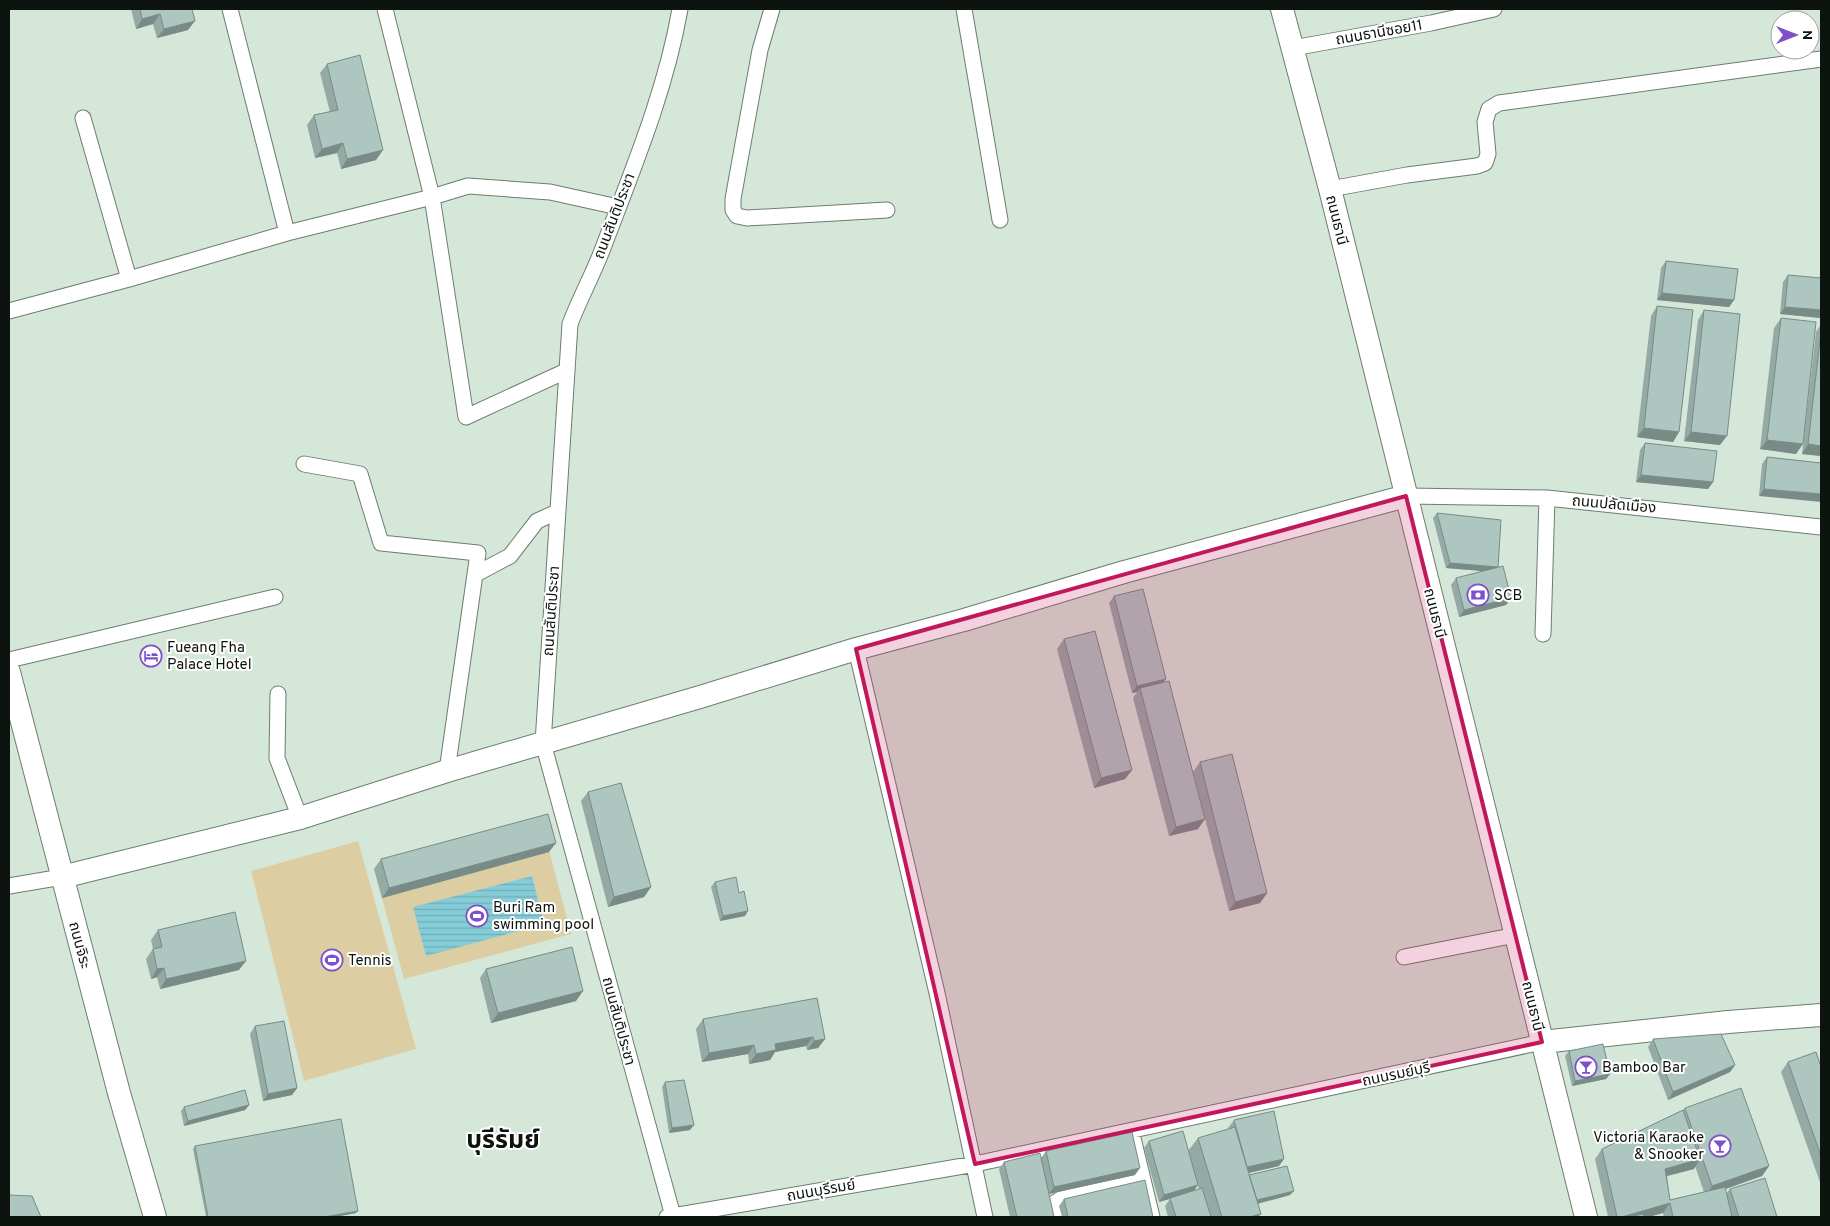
<svg xmlns="http://www.w3.org/2000/svg" width="1830" height="1226" font-family="Overpass,'Noto Sans Thai',sans-serif">
	<style>
		.garden { fill: #ddcda2 }
		.water { fill: url(#water-rules) }
		.lines { fill: none; stroke-linecap: round; stroke-linejoin: round }
		.street-casing { stroke: #6c7d6f; stroke-width: 17 }
		.secondary-casing { stroke: #6c7d6f; stroke-width: 24 }
		.street { stroke: #fff; stroke-width: 15 }
		.secondary { stroke: #fff; stroke-width: 22 }
		.wall { fill: #95aaa5; fill-rule: evenodd }
		.shaded-wall { fill: #798b86 }
		.building { fill: #adc6c0; stroke: #798b86 }
		.marked { fill: #c2185b; fill-opacity: 0.2; stroke: #c2185b; stroke-width: 4; stroke-linejoin: round }
		.labels { text-anchor: middle; stroke-width: 4; stroke-linejoin: round; paint-order: stroke }
		.street-label { font-size: 15px; fill: #0d130e; stroke: #fff }
		.poi-label { font-size: 15px; fill: #0d130e; stroke: #fff; text-anchor: start }
		.town-label { font-size: 25px; font-weight: bold; fill: #0d130e; stroke: #fff }
	</style>
	<defs>
		<pattern id="water-rules" width="6" height="5" patternUnits="userSpaceOnUse" patternTransform="scale(1.25)"><rect width="6" height="5" fill="#84ccd7"/><path d="M0 2.5h6" fill="none" stroke="#71aeb7"/></pattern>
	</defs>
	<rect width="100%" height="100%" fill="#d5e7d8"/>
	<path class="garden" d="M542,823L571,934L404,979L374,869Z
		M358,841L416,1049L304,1081L251,871Z"/>
	<path class="water" d="M532,876L544,924L426,956L413,907Z"/>
	<g class="lines">
		<g class="street-casing">
			<path id="street" d="M230,9L287,233
				M385,9L432,197L466,417L566,371
				M772,9L760,50L740,160L733,199V210L737,216L747,218L887,210
				M964,9L1000,220
				M1293,48L1431,23L1494,9
				M83,118L129,279
				M1330,189L1407,175L1477,166L1485,163L1488,154L1485,122L1489,109L1499,103L1821,59
				M9,311L129,279L287,233L432,197L468,186L550,192L618,207
				M304,464L360,474L381,543L478,553L447,771
				M1406,496L1547,498L1821,527
				M476,574L510,556L537,521L557,512
				M1543,634L1547,498
				M856,649L937,993L985,1217
				M9,660L275,597
				M278,694L277,758L300,818
				M9,886L62,877
				M1404,957L1516,935
				M1132,1134L1152,1217
				M673,1216L543,743L570,324C581,295 596,269 606,240C635,164 666,89 680,9
				M667,1217L975,1164L1542,1042
				M1055,1217L1053,1204L1062,1198L1137,1182"/>
		</g>
		<g class="secondary-casing">
			<path id="secondary" d="M1282,9L1330,189L1586,1217
				M9,672L119,1093L155,1217
				M62,877L300,818L447,771L700,697L856,649L964,620L1124,572L1406,496
				M1542,1042L1728,1022L1821,1015"/>
		</g>
		<use href="#street" class="street"/>
		<use href="#secondary" class="secondary"/>
	</g>
	<path class="wall" d="M131,9H192L188,30L157,38L153,24L136,29Z
		M327,64L376,160L341,169L337,153L315,158L307,125L314,115L330,112L320,73Z
		M1666,261L1734,300L1729,307L1657,300L1661,268Z
		M1788,275L1821,278V318L1780,314L1783,282Z
		M1657,306L1679,432L1673,442L1637,437L1651,316Z
		M1704,310L1720,445L1684,441L1698,320Z
		M1781,318L1796,454L1760,449L1774,328Z
		M1821,324V456L1802,454L1816,332Z
		M1645,443L1713,482L1708,489L1636,482L1640,450Z
		M1767,457L1821,463L1759,496L1762,464Z
		M1437,513L1498,567L1511,598L1506,605L1459,617L1451,585L1456,578L1483,571L1446,568L1433,518Z
		M1114,596L1163,682L1198,829L1169,836L1133,698L1137,692L1132,693L1109,603Z
		M1064,639L1132,770L1125,779L1094,788L1057,649Z
		M1200,762L1267,893L1260,903L1229,911L1193,772Z
		M588,792L651,887L644,897L608,907L581,801Z
		M549,852L382,898L374,869L381,859Z
		M715,882L739,893L745,916L720,921L711,887Z
		M158,930L239,970L160,989L157,977L151,979L146,959L153,949L151,940Z
		M486,969L576,1001L491,1023L480,978Z
		M703,1019L825,1039L818,1048L807,1050L806,1046L775,1052L770,1060L749,1064L748,1054L702,1062L696,1029Z
		M255,1026L297,1088L292,1095L263,1101L250,1034Z
		M1653,1039L1735,1065L1730,1072L1668,1100L1648,1047Z
		M1569,1051L1610,1074L1606,1079L1572,1086L1565,1056Z
		M1788,1062L1821,1067V1185L1781,1072Z
		M665,1082L690,1130L669,1133L662,1087Z
		M249,1105L245,1110L184,1126L181,1111L184,1107Z
		M1685,1108L1769,1166L1762,1176L1725,1189L1726,1194L1730,1189L1777,1217H1664L1663,1213L1648,1217H1608L1595,1159L1602,1149L1683,1110ZM1695,1166L1704,1192L1670,1200L1667,1176L1694,1169Z
		M1234,1120L1279,1166L1249,1173V1175L1290,1195L1258,1204V1217H1168L1165,1206L1170,1199L1159,1202L1144,1148L1149,1141L1188,1151L1198,1138L1229,1129L1228,1128ZM1197,1183L1199,1189L1194,1191Z
		M195,1146L356,1213L335,1217H206L193,1149Z
		M1046,1151L1135,1175L1049,1194L1054,1217H1010L999,1169L1004,1162L1041,1158Z
		M1064,1199L1153,1217H1062L1059,1206Z"/>
	<path class="shaded-wall" d="M160,14L153,24L136,29L142,19Z
		M195,21L188,30L157,38L164,29Z
		M343,143L337,153L315,158L322,149Z
		M383,150L376,160L341,169L347,159Z
		M1662,293L1734,300L1729,307L1657,300Z
		M1785,307L1821,310V318L1780,314Z
		M1644,428L1679,432L1673,442L1637,437Z
		M1691,432L1727,436L1720,445L1684,441Z
		M1767,440L1803,444L1796,454L1760,449Z
		M1808,444L1821,446V456L1802,454Z
		M1641,475L1713,482L1708,489L1636,482Z
		M1764,489L1821,494V502L1759,496Z
		M1450,563L1498,567L1494,572L1446,568Z
		M1511,598L1506,605L1459,617L1464,610Z
		M1166,679L1161,686L1140,688L1137,692L1132,693L1137,686Z
		M1132,770L1125,779L1094,788L1101,778Z
		M1205,819L1198,829L1169,836L1176,827Z
		M556,843L549,852L382,898L389,888Z
		M651,887L644,897L608,907L614,897Z
		M1267,893L1260,903L1229,911L1235,902Z
		M748,911L745,916L720,921L723,916Z
		M246,961L239,970L160,989L166,979Z
		M164,968L157,977L151,979L157,969Z
		M583,991L576,1001L491,1023L498,1013Z
		M813,1037L806,1046L775,1052L770,1060L749,1064L756,1054L775,1044Z
		M825,1039L818,1048L807,1050L814,1041Z
		M754,1045L748,1054L702,1062L709,1053Z
		M1735,1065L1730,1072L1668,1100L1673,1092Z
		M1610,1074L1606,1079L1572,1086L1575,1081Z
		M297,1088L292,1095L263,1101L268,1094Z
		M249,1105L245,1110L184,1126L188,1121Z
		M694,1125L690,1130L669,1133L672,1128Z
		M1284,1159L1279,1166L1239,1175L1244,1168Z
		M1700,1159L1694,1169L1659,1178L1665,1169Z
		M1769,1166L1762,1176L1706,1196L1712,1186Z
		M1140,1168L1135,1175L1049,1194L1054,1187Z
		M1198,1185L1193,1192L1159,1202L1164,1195Z
		M1294,1191L1290,1195L1251,1205L1255,1200Z
		M1670,1203L1663,1213L1648,1217H1622Z
		M358,1211L356,1213L335,1217H324Z
		M1261,1214L1258,1217H1249Z"/>
	<path class="building" d="M140,9H192L195,21L164,29L160,14L142,19Z
		M360,55L383,150L347,159L343,143L322,149L314,115L338,110L327,64Z
		M1666,261L1738,269L1734,300L1662,293Z
		M1788,275L1821,278V310L1785,307Z
		M1657,306L1693,310L1679,432L1644,428Z
		M1704,310L1740,314L1727,436L1691,432Z
		M1781,318L1816,322L1803,444L1767,440Z
		M1821,332V446L1808,444Z
		M1645,443L1717,451L1713,482L1641,475Z
		M1767,457L1821,463V494L1764,489Z
		M1437,513L1501,520L1498,567L1450,563Z
		M1503,566L1511,598L1464,610L1456,578Z
		M1143,589L1166,679L1137,686L1114,596Z
		M1095,631L1132,770L1101,778L1064,639Z
		M1169,681L1205,819L1176,827L1140,688Z
		M1232,754L1267,893L1235,902L1200,762Z
		M621,783L651,887L614,897L588,792Z
		M548,814L556,843L389,888L381,859Z
		M736,877L739,893L744,891L748,911L723,916L715,882Z
		M235,912L246,961L166,979L164,968L157,969L153,949L162,947L158,930Z
		M572,947L583,991L498,1013L486,969Z
		M817,998L825,1039L814,1041L813,1037L775,1044L776,1050L756,1054L754,1045L709,1053L703,1019Z
		M284,1021L297,1088L268,1094L255,1026Z
		M1721,1034L1735,1065L1673,1092L1653,1039Z
		M1603,1044L1610,1074L1575,1081L1569,1051Z
		M1816,1052L1821,1067V1156L1788,1062Z
		M684,1080L694,1125L672,1128L665,1082Z
		M1741,1088L1769,1166L1712,1186L1685,1108Z
		M245,1090L249,1105L188,1121L184,1107Z
		M1683,1110L1700,1159L1665,1169L1670,1200L1725,1187L1732,1217H1673L1670,1203L1622,1217H1617L1602,1149Z
		M1274,1111L1284,1159L1247,1167L1234,1120Z
		M341,1119L358,1211L324,1217H208L195,1146Z
		M1235,1127L1261,1214L1249,1217H1222L1198,1138Z
		M1183,1131L1198,1185L1164,1195L1149,1141Z
		M1132,1132L1140,1168L1054,1187L1046,1151Z
		M1040,1153L1054,1217H1017L1004,1162Z
		M1287,1166L1294,1191L1257,1200L1249,1175Z
		M1765,1178L1777,1217H1739L1730,1189Z
		M1145,1180L1153,1217H1068L1064,1199Z
		M1202,1188L1211,1217H1176L1170,1198Z
		M9,1195L32,1196L41,1217H9Z
		M1643,1214L1644,1217H1630Z"/>
	<path class="marked" d="M1406,496L1542,1042L975,1164L856,649Z"/>
	<defs>
		<g id="bank-ring" transform="scale(1.125)"><circle r="9.5" fill="#fff" stroke="#7e50c9" stroke-width="1.5"/><path d="M-6-4H6V4H-6ZM0-2.3a2.3 2.3 0 1 0 0 4.6a2.3 2.3 0 1 0 0-4.6Z" fill="#7e50c9"/></g>
		<g id="hotel-ring" transform="scale(1.125)"><circle r="9.5" fill="#fff" stroke="#7e50c9" stroke-width="1.5"/><path d="M-6-4.5h1.5V1H6V5H4.5V3h-9V5H-6ZM-4 0a1.8 1.8 0 1 1 3.6 0ZM.5 0V-2.5h3Q6-2.5 6 0Z" fill="#7e50c9"/></g>
		<g id="stadium-ring" transform="scale(1.125)"><circle r="9.5" fill="#fff" stroke="#7e50c9" stroke-width="1.5"/><path d="M0-5a6.5 5 0 1 0 0 10a6.5 5 0 1 0 0-10ZM-3.5-1.8h7v3.6h-7Z" fill="#7e50c9"/></g>
		<g id="bar-ring" transform="scale(1.125)"><circle r="9.5" fill="#fff" stroke="#7e50c9" stroke-width="1.5"/><path d="M-6-5H6L.8 .8V4.5H3.5V6h-7V4.5H-.8V.8Z" fill="#7e50c9"/></g>
	</defs>
	<g fill-rule="evenodd">
		<use href="#bank-ring" x="1478" y="595"/>
		<use href="#hotel-ring" x="151" y="656"/>
		<use href="#stadium-ring" x="477" y="916"/>
		<use href="#stadium-ring" x="332" y="960"/>
		<use href="#bar-ring" x="1586" y="1067"/>
		<use href="#bar-ring" x="1720" y="1146"/>
	</g>
	<g class="labels">
		<g class="street-label">
			<text transform="translate(1379 32) rotate(-10)" y="5">ถนนธานีซอย11</text>
			<text transform="translate(614 216) rotate(-69)" y="5">ถนนสันติประชา</text>
			<text transform="translate(1337 220) rotate(76)" y="5">ถนนธานี</text>
			<text transform="translate(1614 504) rotate(5)" y="5">ถนนปลัดเมือง</text>
			<text transform="translate(551 611) rotate(-86)" y="5">ถนนสันติประชา</text>
			<text transform="translate(1435 613) rotate(76)" y="5">ถนนธานี</text>
			<text transform="translate(80 945) rotate(75)" y="5">ถนนจิระ</text>
			<text transform="translate(1533 1006) rotate(76)" y="5">ถนนธานี</text>
			<text transform="translate(619 1021) rotate(75)" y="5">ถนนสันติประชา</text>
			<text transform="translate(1396 1074) rotate(-12)" y="5">ถนนรมย์บุรี</text>
			<text transform="translate(821 1190) rotate(-10)" y="5">ถนนบุรีรมย์</text>
		</g>
		<g class="poi-label">
			<text x="1494" y="600">SCB</text>
			<text x="167" y="652">Fueang Fha<tspan x="167" dy="17">Palace Hotel</tspan></text>
			<text x="493" y="912">Buri Ram<tspan x="493" dy="17">swimming pool</tspan></text>
			<text x="348" y="965">Tennis</text>
			<text x="1602" y="1072">Bamboo Bar</text>
			<text x="1704" y="1142" text-anchor="end">Victoria Karaoke<tspan x="1704" dy="17">&amp; Snooker</tspan></text>
		</g>
		<g class="town-label">
			<text x="503" y="1148">บุรีรัมย์</text>
		</g>
	</g>
	<rect width="1830" height="1226" fill="none" stroke="#0d130e" stroke-width="20"/>
	<g transform="translate(1795 35) rotate(90)"><circle r="24" fill="#ffffff" stroke="#9ea19f"/>
	<path d="M0-4L9 19L0 12L-9 19Z" fill="#7e50c9"/>
	<text y="-8" font-size="14" font-weight="bold" text-anchor="middle" fill="#0d130e">N</text>
	</g>
</svg>
